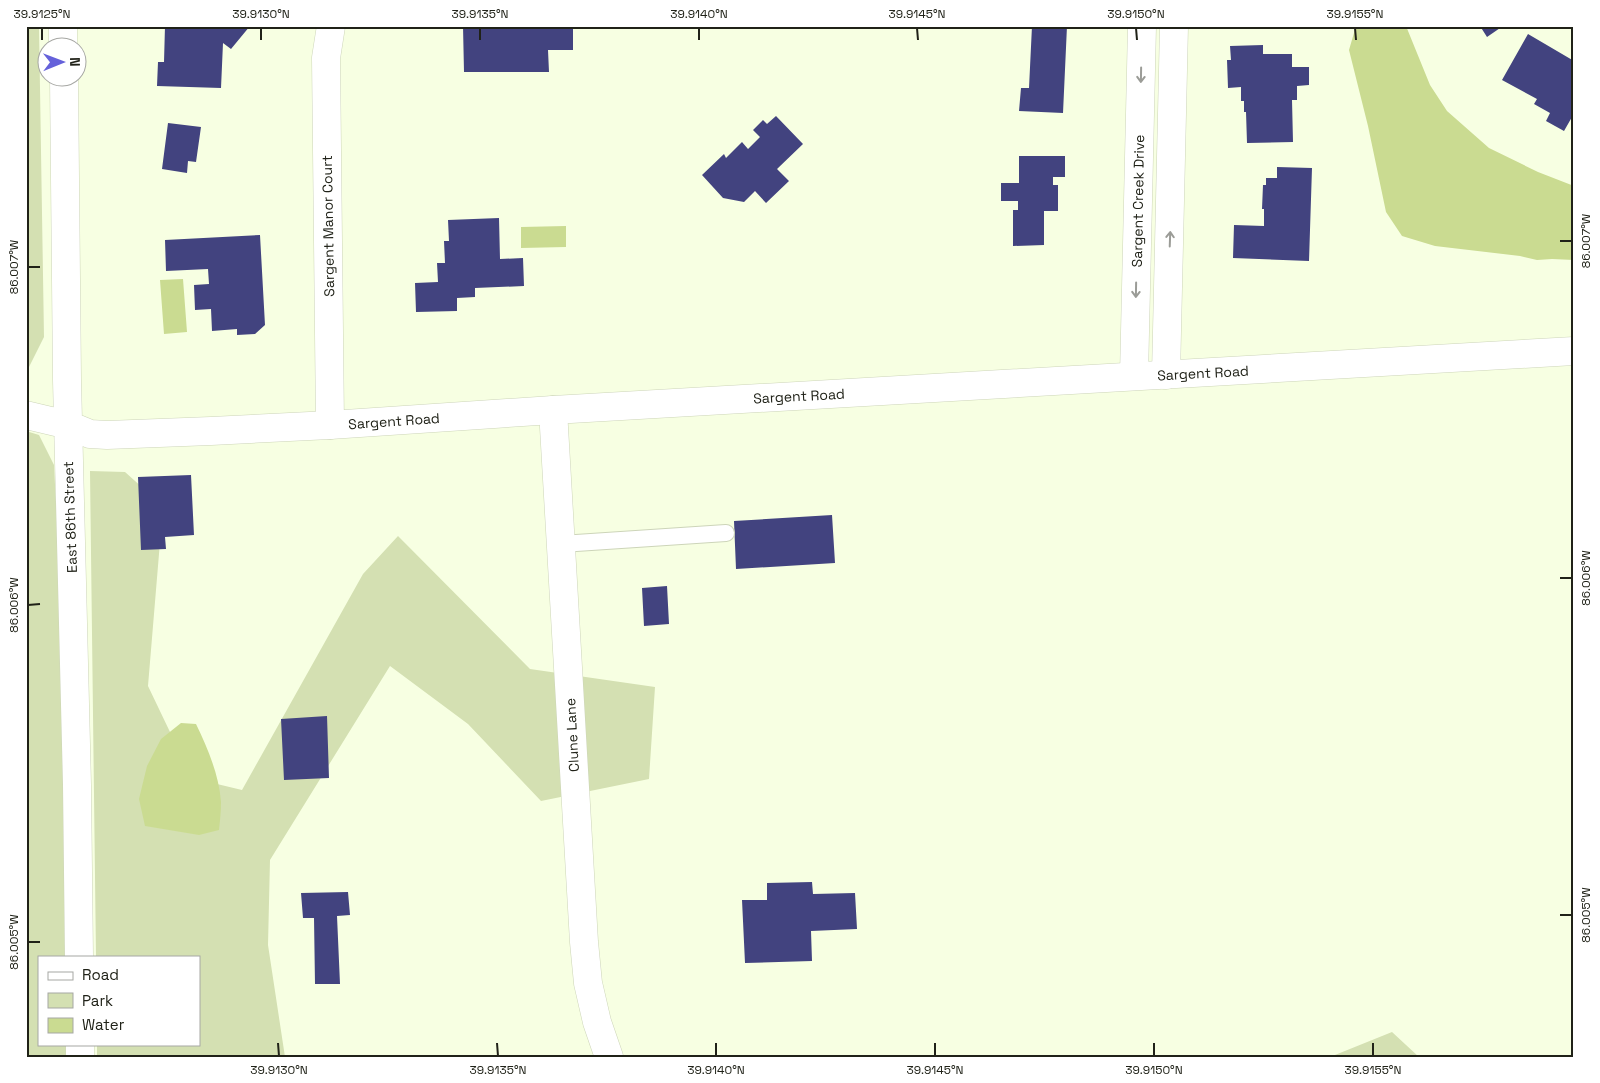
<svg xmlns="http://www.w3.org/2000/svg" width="1600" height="1083" font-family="'Space Grotesk',sans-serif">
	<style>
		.green { fill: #d4e0b2 }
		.water { fill: #cadb91 }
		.building { fill: #42437f }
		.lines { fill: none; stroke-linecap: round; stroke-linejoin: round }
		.lane-casing { stroke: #cdd5b9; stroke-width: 18 }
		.street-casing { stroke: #cdd5b9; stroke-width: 29 }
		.secondary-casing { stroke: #cdd5b9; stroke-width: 29 }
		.lane { stroke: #fff; stroke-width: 16 }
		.street { stroke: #fff; stroke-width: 28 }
		.secondary { stroke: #fff; stroke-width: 28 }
		.oneway { stroke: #9b9c97 }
		.ticks { fill: none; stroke: #202218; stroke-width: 2 }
		.labels { text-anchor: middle; stroke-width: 5; stroke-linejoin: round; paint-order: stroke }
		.street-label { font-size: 14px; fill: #202218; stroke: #fff }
		.neatline { fill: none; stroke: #202218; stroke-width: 2 }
		.ticks-label { font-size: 12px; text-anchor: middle; fill: #202218 }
	</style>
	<rect width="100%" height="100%" fill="#f7ffe2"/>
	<path class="green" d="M26,26H39L44,337L26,373Z
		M26,431L39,435L54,465L63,638L65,957H39V1044H66V1057H26Z
		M90,471L125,472L163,506L148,686L192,778L242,790L363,574L398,536L530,669L655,687L649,779L541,801L468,724L390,666L270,860L268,945L285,1057H97V1044H199V957H96Z
		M1392,1032L1419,1057H1330Z"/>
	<path class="water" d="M1356,26H1406L1430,85L1447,111L1489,148L1538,172L1574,186V260L1552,259L1537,260L1520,256L1435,246L1402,236L1386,212L1368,126L1349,50Z
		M566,226V247L521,248V227Z
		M183,279L187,332L164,334L160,280Z
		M181,723L196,724C208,749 219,775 221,802C221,811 220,821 219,830L199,835L145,826L139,799L147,766L161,739Z"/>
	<path class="building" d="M165,26H250L231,49L223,43L221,88L157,86L158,62H164Z
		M463,26H573V50H548L549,72H464Z
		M1032,26H1067L1063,113L1019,111L1021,88H1029Z
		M1480,26H1503L1487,37Z
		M1528,34L1574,61V118L1572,117L1564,131L1546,121L1550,113L1534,104L1537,99L1502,80Z
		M1263,45V54H1292V67H1309V85L1297,86V100H1292L1293,142L1247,143L1246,112H1244V101H1241V87L1228,88L1227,60H1231L1230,46Z
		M776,116L803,144L777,169L789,181L766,203L755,191L744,202L723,198L702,175L724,154L726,158L742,142L748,149L760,137L753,130L763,120L767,124Z
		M168,123L201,127L196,162L188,161L187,173L162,169Z
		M1019,156H1065V177H1053V185H1058V211H1044V245L1013,246V210H1018V201H1001V183H1019Z
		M1277,167L1312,168L1309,261L1233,258L1234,225L1264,226V209H1262L1263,185H1266V178H1277Z
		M499,218L500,259L523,258L524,286L475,288V297L457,298V311L416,312L415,283L438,282L437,263H445L444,241H449L448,220Z
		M260,235L265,325L255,334L237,335V329L212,331L211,309L195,310L194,285L209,284L208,269L166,271L165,240Z
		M191,475L194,535L165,537L166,549L141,550L138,477Z
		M832,515L835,563L736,569L734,521Z
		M667,586L669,624L644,626L642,588Z
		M327,716L329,778L284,780L281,719Z
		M812,882L813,894L855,893L857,929L811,931L812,961L745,963L742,900H767V883Z
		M348,892L350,915L337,916L340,984H315L314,918H303L301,893Z"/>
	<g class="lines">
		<g class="lane-casing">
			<path id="lane" d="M561,544L726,533"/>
		</g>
		<g class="street-casing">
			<path id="street" d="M1166,375L1174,26
				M1134,376L1142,26
				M553,410L584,942L588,983L597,1022L609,1057
				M330,425L326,58L331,26"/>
		</g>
		<g class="secondary-casing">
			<path id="secondary" d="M63,26V48
				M64,78L67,380L77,785L79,957
				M26,415L68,425L90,434L107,435L211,431L330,425L553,410L1574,351
				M80,1044V1057"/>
		</g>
		<use href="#lane" class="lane"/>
		<use href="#street" class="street"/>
		<use href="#secondary" class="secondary"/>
	</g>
	<defs><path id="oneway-shaft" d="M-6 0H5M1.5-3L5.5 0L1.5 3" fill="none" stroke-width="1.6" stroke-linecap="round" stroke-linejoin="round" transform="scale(1.25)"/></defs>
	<g class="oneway">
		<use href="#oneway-shaft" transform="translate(1141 75) rotate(91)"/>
		<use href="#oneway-shaft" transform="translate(1170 239) rotate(-88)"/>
		<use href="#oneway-shaft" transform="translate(1136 290) rotate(91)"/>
	</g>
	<path class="ticks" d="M42,28V40M261,28V40M480,28V40M699,28V40M917,28L918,40M1136,28L1137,40M1355,28L1356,40M1560,241H1572M28,267H40M1560,578H1572M28,605L40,604M1560,915H1572M28,942H40M278,1043L279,1056M497,1043L498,1056M716,1043V1056M935,1043V1056M1154,1043V1056M1373,1043V1056"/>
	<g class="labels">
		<g class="street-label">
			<text transform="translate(1138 201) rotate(-89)" y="5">Sargent Creek Drive</text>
			<text transform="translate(328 226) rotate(-91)" y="5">Sargent Manor Court</text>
			<text transform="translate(1203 373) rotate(-3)" y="5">Sargent Road</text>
			<text transform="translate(799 396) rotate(-3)" y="5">Sargent Road</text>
			<text transform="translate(394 421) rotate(-4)" y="5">Sargent Road</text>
			<text transform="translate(70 517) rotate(-92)" y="5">East 86th Street</text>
			<text transform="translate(572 735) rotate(-93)" y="5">Clune Lane</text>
		</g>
	</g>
	<rect width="1600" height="1083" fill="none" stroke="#ffffff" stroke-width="55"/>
	<rect x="38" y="956" width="162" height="90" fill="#ffffff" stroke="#a6a7a3"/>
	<rect x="48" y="972" width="25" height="8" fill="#ffffff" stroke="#a6a7a3"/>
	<text x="82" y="980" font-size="15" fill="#202218">Road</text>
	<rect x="48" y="993" width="25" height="15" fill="#d4e0b2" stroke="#a6a7a3"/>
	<text x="82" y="1006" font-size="15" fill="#202218">Park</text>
	<rect x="48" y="1018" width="25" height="15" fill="#cadb91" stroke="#a6a7a3"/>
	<text x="82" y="1030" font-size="15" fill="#202218">Water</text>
	<g transform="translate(62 62) rotate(89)"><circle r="24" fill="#ffffff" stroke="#a6a7a3"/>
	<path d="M0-4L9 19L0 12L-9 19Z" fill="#6561da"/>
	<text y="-8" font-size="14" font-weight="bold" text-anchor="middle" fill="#202218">N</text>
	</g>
	<rect x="28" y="28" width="1544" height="1028" class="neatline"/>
	<g class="ticks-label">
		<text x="42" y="18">39.9125°N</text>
		<text x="261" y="18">39.9130°N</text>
		<text x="480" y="18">39.9135°N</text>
		<text x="699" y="18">39.9140°N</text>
		<text x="917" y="18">39.9145°N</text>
		<text x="1136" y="18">39.9150°N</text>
		<text x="1355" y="18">39.9155°N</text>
		<text transform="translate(1586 241) rotate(-90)" y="4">86.007°W</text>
		<text transform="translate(14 267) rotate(-90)" y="4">86.007°W</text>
		<text transform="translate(1586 578) rotate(-90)" y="4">86.006°W</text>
		<text transform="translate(14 605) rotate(-90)" y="4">86.006°W</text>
		<text transform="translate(1586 915) rotate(-90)" y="4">86.005°W</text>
		<text transform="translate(14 942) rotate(-90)" y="4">86.005°W</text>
		<text x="279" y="1074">39.9130°N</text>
		<text x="498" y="1074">39.9135°N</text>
		<text x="716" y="1074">39.9140°N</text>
		<text x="935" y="1074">39.9145°N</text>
		<text x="1154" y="1074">39.9150°N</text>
		<text x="1373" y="1074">39.9155°N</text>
	</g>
</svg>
